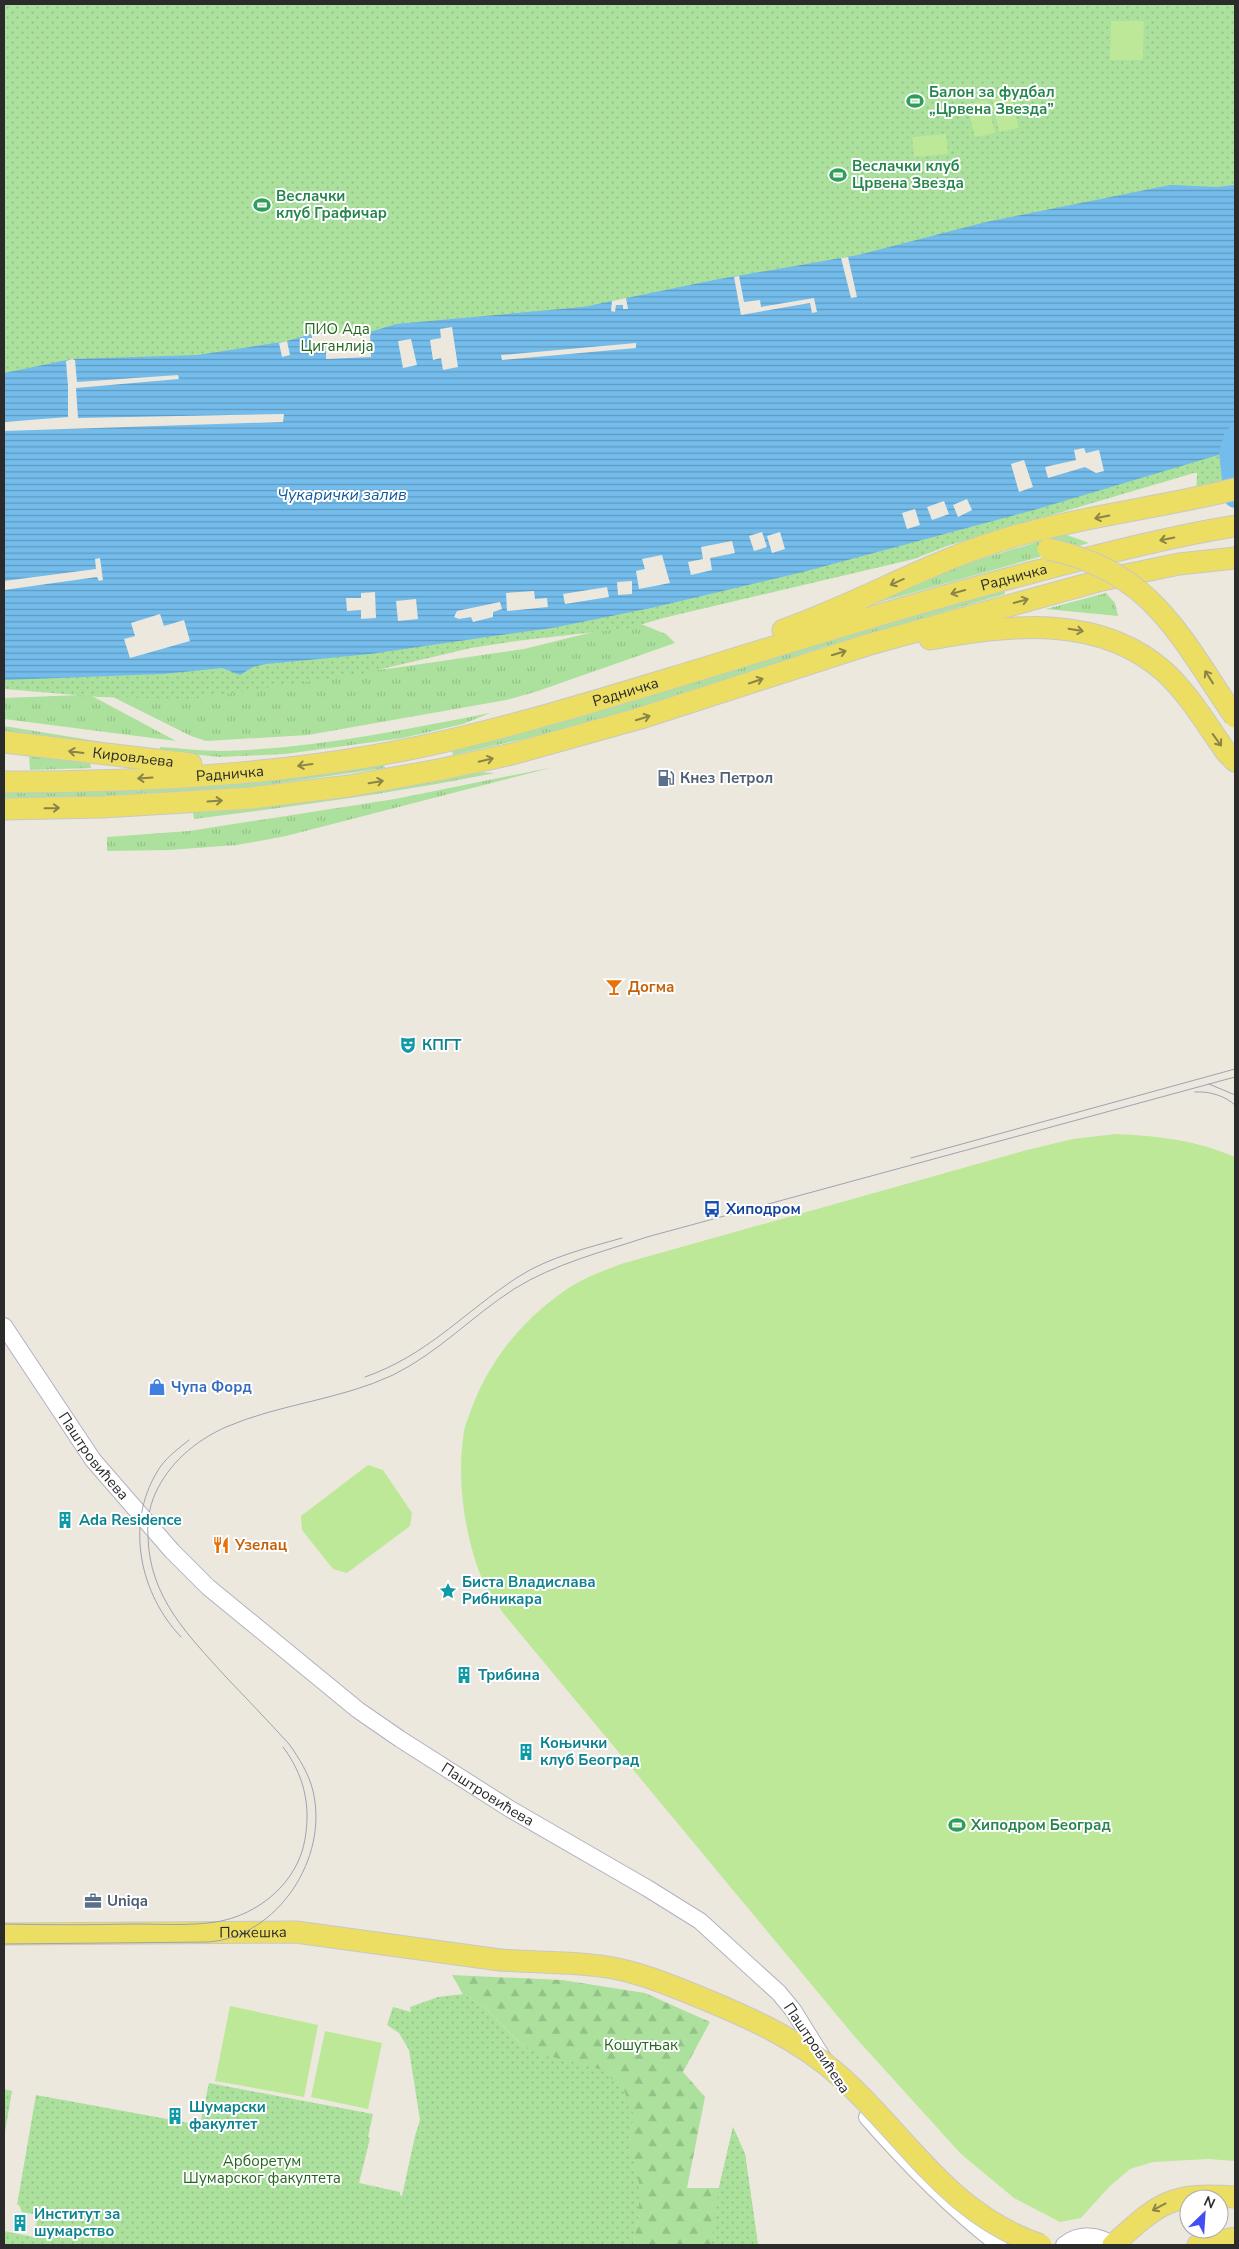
<svg xmlns="http://www.w3.org/2000/svg" width="1239" height="2249" font-family="'Nunito Sans',sans-serif">
	<style>
		.grass { fill: url(#grass-tufts) }
		.forest { fill: url(#forest-firs) }
		.park { fill: url(#park-dots) }
		.pitch { fill: #bce898 }
		.water { fill: url(#water-rules) }
		.pier { fill: #ece8de }
		.lines { fill: none; stroke-linecap: round; stroke-linejoin: round }
		.river { stroke: #74bceb; stroke-width: 22 }
		.minor-casing { stroke: #b1b2be; stroke-width: 18 }
		.major-casing { stroke: #c8c8c8; stroke-width: 23 }
		.minor { stroke: #fff; stroke-width: 16 }
		.major { stroke: #ecde63; stroke-width: 21 }
		.tram { stroke: #a0a1b5; stroke-width: 1 }
		.major-bridge-casing { stroke: #c8c8c8; stroke-width: 23; stroke-linecap: butt }
		.major-bridge { stroke: #ecde63; stroke-width: 21 }
		.oneway { stroke: #8c8447 }
		.labels { text-anchor: middle; stroke-width: 4; stroke-linejoin: round; paint-order: stroke }
		.leisure-label { font-size: 15px; font-weight: bold; fill: #27864d; stroke: #fff; text-anchor: start }
		.park-label { font-size: 15px; fill: #22671d; stroke: #fff }
		.street-label { font-size: 15px; fill: #2b2b2b; stroke: #fff }
		.service-label { font-size: 15px; font-weight: bold; fill: #4e5e75; stroke: #fff; text-anchor: start }
		.food-label { font-size: 15px; font-weight: bold; fill: #c56008; stroke: #fff; text-anchor: start }
		.culture-label { font-size: 15px; font-weight: bold; fill: #0d838f; stroke: #fff; text-anchor: start }
		.transit-label { font-size: 15px; font-weight: bold; fill: #164399; stroke: #fff; text-anchor: start }
		.shop-label { font-size: 15px; font-weight: bold; fill: #366cbe; stroke: #fff; text-anchor: start }
		.water-label { font-size: 16px; font-style: italic; fill: #125999; stroke: #fff }
	</style>
	<defs>
		<pattern id="grass-tufts" width="24" height="20" patternUnits="userSpaceOnUse" patternTransform="scale(1.25)"><rect width="24" height="20" fill="#abe19c"/><path d="M3 7l-1-3M5 7V3M7 7l1-3M15 17l-1-3M17 17v-4M19 17l1-3" fill="none" stroke="#93c187"/></pattern>
		<pattern id="forest-firs" width="22" height="20" patternUnits="userSpaceOnUse" patternTransform="scale(1.25)"><rect width="22" height="20" fill="#abe19c"/><path d="M5 1l3.5 6h-7zM16 11l3.5 6h-7z" fill="#93c187"/></pattern>
		<pattern id="park-dots" width="8" height="8" patternUnits="userSpaceOnUse" patternTransform="scale(1.25)"><rect width="8" height="8" fill="#abe19c"/><path d="M2 2h.1M6 6h.1" fill="none" stroke="#93c187" stroke-width="1.8" stroke-linecap="round"/></pattern>
		<pattern id="water-rules" width="6" height="5" patternUnits="userSpaceOnUse" patternTransform="scale(1.25)"><rect width="6" height="5" fill="#74bceb"/><path d="M0 2.5h6" fill="none" stroke="#5f99bf"/></pattern>
	</defs>
	<rect width="100%" height="100%" fill="#ece8de"/>
	<path class="grass" d="M1064,534L1089,543L855,609L934,573Z
		M1004,586L1005,594L820,648L661,702L562,730L453,755L451,747Z
		M1106,593L1115,603L1118,616L1046,609Z
		M641,624L666,634L675,643L535,692L506,700L308,735L206,741L191,736L105,693L387,669L524,649L617,626Z
		M81,695L92,696L176,741L4,719V698Z
		M490,713L463,724L403,738L285,754L220,757L161,751L160,747C180,748 201,751 221,751C312,749 402,730 490,713Z
		M4,726L102,742V747L4,736Z
		M29,754L90,763L91,768L30,770Z
		M382,761L385,768L245,788L152,795L4,800V789Z
		M554,767L286,836L237,845L169,850L107,851V837L189,831L395,799Z
		M478,772L495,773C395,793 295,806 194,819L193,812Z"/>
	<path class="forest" d="M452,1975L562,1980L645,1993L710,2022L683,2072L705,2097L687,2188H719L733,2127L745,2154L758,2245H633L639,2214L546,2061L519,2042L483,2006L463,1994Z"/>
	<path class="park" d="M4,4H1235V484L1196,497L1197,473H1194L947,546L914,559L663,618L630,628L516,641L471,648L365,673L192,699L100,697L4,689Z
		M463,1994L483,2006L519,2042L534,2052L603,2070L624,2090L634,2116L628,2139L639,2182V2214L633,2245H4V2231L34,2237L38,2215L22,2212L19,2205H17L36,2095L200,2125L209,2083L373,2114L368,2137L370,2138L359,2183L400,2192V2195L402,2196L415,2136L420,2120L409,2050L399,2033L387,2025L393,2007L411,2012L410,2007L438,1997Z
		M4,2089L12,2091L4,2138Z
		M733,2127L745,2154L758,2245H711L719,2188Z"/>
	<path class="pitch" d="M1111,21H1144L1143,60H1110Z
		M1011,95L1019,128L999,132L992,99Z
		M987,100L995,133L975,137L967,104Z
		M946,134L948,154L914,157L912,137Z
		M1116,1134C1159,1136 1195,1140 1235,1157V2161L1208,2159L1153,2162L1130,2169L1109,2187L1081,2218L1060,2222L1014,2198L961,2154L855,2037L503,1613C494,1598 482,1582 477,1566C463,1524 457,1476 464,1431C465,1424 469,1417 471,1410C488,1363 520,1323 560,1294C578,1280 600,1272 621,1264L1027,1150L1073,1139Z
		M368,1465L383,1470L412,1513L410,1526L347,1573L333,1569L302,1530L301,1516Z
		M230,2006L318,2025L304,2097L215,2081Z
		M325,2031L382,2043L368,2109L311,2097Z"/>
	<path class="water" d="M1170,185L1217,187L1235,185V450L1034,510L803,572L651,608L552,628L487,637L370,654L266,664L253,667L240,675L222,668L163,674L4,680V373L72,359L198,355L287,341L312,334L370,332L396,324L583,307L714,280L858,255L986,222Z"/>
	<path class="pier" d="M848,257L857,297L851,298L841,258Z
		M739,276L744,302L760,300L761,307L814,298L817,312L812,313L810,303L741,315L734,277Z
		M626,298L628,309H623V305H616L615,312L611,311L612,301Z
		M452,327L458,367L443,370L441,358L433,360L430,340L441,338L440,329Z
		M370,332L371,357L326,359V345H312V334Z
		M411,339L417,365L403,368L398,341Z
		M287,341L290,355L282,357L279,343Z
		M636,343V348L502,360L501,355Z
		M72,359L75,360L77,382L178,375L179,379L76,388L78,418L284,414L283,422L4,431V422L68,417V386L66,361Z
		M1084,448L1086,453L1099,450L1104,471L1096,473L1085,467L1048,478L1045,467L1076,460L1074,450Z
		M1024,460L1033,487L1019,492L1011,464Z
		M967,499L972,510L958,517L953,505Z
		M944,501L949,514L932,520L927,507Z
		M915,509L920,525L907,529L902,513Z
		M762,532L767,547L754,551L749,536Z
		M780,532L785,549L772,553L767,536Z
		M732,541L735,553L710,558L712,570L691,575L688,562L703,559L701,547Z
		M662,555L670,583L639,589L636,571L645,569L642,559Z
		M100,558L103,580L99,581L97,577L4,590V581L96,569L95,559Z
		M632,581V594L618,595L617,582Z
		M607,587L609,597L565,604L563,594Z
		M534,591L535,599L547,598L548,607L507,611L506,593Z
		M375,592L376,618L361,619V610L347,611L346,598H361V593Z
		M416,599L418,619L398,621L396,601Z
		M500,602L502,609L493,612V617L473,622L471,617L459,619L454,617L457,611Z
		M160,614L164,626L184,620L190,641L130,658L124,639L135,636L131,623Z"/>
	<g class="lines">
		<path class="river" d="M1235,437L1230,452L1235,497"/>
		<g class="minor-casing">
			<g id="minor">
				<path id="s1" d="M4,1326L93,1460L172,1551L208,1587L358,1710L400,1739L510,1809L647,1888L700,1921L779,1993L793,2010L826,2063"/>
				<path d="M867,2117C908,2164 950,2207 999,2245"/>
				<path d="M1064,2245C1079,2233 1098,2234 1113,2245"/>
			</g>
		</g>
		<g class="major-casing">
			<g id="major">
				<path d="M783,630C863,602 937,557 1019,535C1090,515 1164,507 1235,489"/>
				<path d="M930,639C1010,624 1101,614 1166,673C1190,696 1207,725 1226,752L1235,761"/>
				<path id="s2" d="M4,742L191,764"/>
				<path id="s3" d="M4,782C145,782 295,775 433,744C514,726 593,702 672,678C793,641 914,603 1037,571C1103,554 1168,537 1235,526"/>
				<path d="M4,809L103,807L251,798L349,786L438,770L512,754L641,718L867,645L1102,580L1179,564L1235,558"/>
				<path id="s4" d="M4,1934L296,1932L500,1960"/>
				<path d="M1113,2245C1159,2203 1171,2192 1235,2197"/>
				<path d="M1198,2245L1235,2238"/>
			</g>
		</g>
		<use href="#minor" class="minor"/>
		<use href="#major" class="major"/>
		<path class="tram" d="M1209,1084L1235,1095
			M1195,1092C1210,1091 1225,1096 1235,1105
			M911,1158L1235,1069
			M365,1377C428,1355 464,1312 518,1277C549,1257 587,1248 622,1238
			M181,1637C140,1594 125,1525 157,1472C164,1459 178,1449 189,1440
			M4,1924C47,1925 90,1925 133,1924C160,1924 189,1926 216,1922C259,1915 298,1882 305,1839C311,1805 304,1775 283,1747
			M4,1944L209,1942C278,1936 329,1858 313,1791C309,1774 299,1758 289,1744C268,1721 247,1699 226,1677C188,1635 149,1597 148,1536C147,1522 149,1508 155,1494C169,1463 195,1441 226,1427C279,1404 340,1400 393,1375C438,1353 472,1316 514,1289C554,1264 602,1252 647,1237L1235,1077"/>
		<g class="major-bridge-casing">
			<path id="major-bridge" d="M1048,549C1153,571 1180,637 1235,717
				M500,1960C538,1963 576,1961 613,1968C640,1973 667,1984 692,1994C746,2016 800,2039 843,2079C910,2140 950,2215 1041,2245"/>
		</g>
		<use href="#major-bridge" class="major-bridge"/>
	</g>
	<defs><path id="oneway-shaft" d="M-6 0H5M1.5-3L5.5 0L1.5 3" fill="none" stroke-width="1.6" stroke-linecap="round" stroke-linejoin="round" transform="scale(1.25)"/></defs>
	<g class="oneway">
		<use href="#oneway-shaft" transform="translate(1102 517) rotate(169)"/>
		<use href="#oneway-shaft" transform="translate(1167 539) rotate(168)"/>
		<use href="#oneway-shaft" transform="translate(897 582) rotate(156)"/>
		<use href="#oneway-shaft" transform="translate(958 592) rotate(164)"/>
		<use href="#oneway-shaft" transform="translate(1021 601) rotate(-15)"/>
		<use href="#oneway-shaft" transform="translate(1076 630) rotate(10)"/>
		<use href="#oneway-shaft" transform="translate(839 653) rotate(-17)"/>
		<use href="#oneway-shaft" transform="translate(1209 677) rotate(-122)"/>
		<use href="#oneway-shaft" transform="translate(756 681) rotate(-19)"/>
		<use href="#oneway-shaft" transform="translate(643 718) rotate(-17)"/>
		<use href="#oneway-shaft" transform="translate(1217 740) rotate(54)"/>
		<use href="#oneway-shaft" transform="translate(76 752) rotate(-173)"/>
		<use href="#oneway-shaft" transform="translate(486 760) rotate(-13)"/>
		<use href="#oneway-shaft" transform="translate(305 765) rotate(172)"/>
		<use href="#oneway-shaft" transform="translate(145 778) rotate(176)"/>
		<use href="#oneway-shaft" transform="translate(376 782) rotate(-10)"/>
		<use href="#oneway-shaft" transform="translate(215 801) rotate(-4)"/>
		<use href="#oneway-shaft" transform="translate(52 808) rotate(-1)"/>
		<use href="#oneway-shaft" transform="translate(1159 2207) rotate(152)"/>
	</g>
	<defs>
		<g id="stadium-bare" transform="scale(1.35)"><path d="M0-5a6.5 5 0 1 0 0 10a6.5 5 0 1 0 0-10ZM-3.5-1.8h7v3.6h-7Z" fill="#2e9e5b" stroke="#fff" stroke-width="2.5" paint-order="stroke"/></g>
		<g id="fuel-bare" transform="scale(1.35)"><path d="M-5.5-6h7V0h2V4h1.3V-2.5L3-4.5l.8-.8L6-3V5H2.5V1h-1V6h-7ZM-4.2-4.7v3.2H.2V-4.7Z" fill="#5c6f8a" stroke="#fff" stroke-width="2.5" paint-order="stroke"/></g>
		<g id="bar-bare" transform="scale(1.35)"><path d="M-6-5H6L.8 .8V4.5H3.5V6h-7V4.5H-.8V.8Z" fill="#e8710a" stroke="#fff" stroke-width="2.5" paint-order="stroke"/></g>
		<g id="theatre-bare" transform="scale(1.35)"><path d="M-5-5.5Q0-4 5-5.5V0Q5 5 0 6Q-5 5-5 0ZM-3.3-2.5H-1v1.5H-3.3ZM1-2.5H3.3v1.5H1ZM-2.8 1Q0 5.5 2.8 1Z" fill="#0f9aa8" stroke="#fff" stroke-width="2.5" paint-order="stroke"/></g>
		<g id="bus-bare" transform="scale(1.35)"><path d="M-5-6H5V4H4V6H2V4H-2V6H-4V4H-5ZM-3.5-4V0h7V-4ZM-3.5 1.2v1.5H-2V1.2ZM2 1.2v1.5H3.5V1.2Z" fill="#1a4fb4" stroke="#fff" stroke-width="2.5" paint-order="stroke"/></g>
		<g id="shop-bare" transform="scale(1.35)"><path d="M-5-2.5h2.3a2.7 3.5 0 0 1 5.4 0H5L5.5 6h-11ZM-1.5-2.5h3a1.5 2.3 0 0 0-3 0Z" fill="#3f7fe0" stroke="#fff" stroke-width="2.5" paint-order="stroke"/></g>
		<g id="building-bare" transform="scale(1.35)"><path d="M-4-6H4V6H1V3H-1V6H-4ZM-2.5-4.3h1.7v1.8h-1.7ZM.8-4.3h1.7v1.8H.8ZM-2.5-1h1.7V.8h-1.7ZM.8-1h1.7V.8H.8Z" fill="#0f9aa8" stroke="#fff" stroke-width="2.5" paint-order="stroke"/></g>
		<g id="restaurant-bare" transform="scale(1.35)"><path d="M-5-6h1v4h1v-4h1v4h1v-4h1v5L-1.5 .5V6h-2V.5L-5-1ZM5-6V6H3V1.5H1.5Q1.5-4 5-6Z" fill="#e8710a" stroke="#fff" stroke-width="2.5" paint-order="stroke"/></g>
		<g id="sight-bare" transform="scale(1.35)"><path d="M0-6L1.8-2.2L6-1.7L2.9 1.2L3.7 5.4L0 3.3L-3.7 5.4L-2.9 1.2L-6-1.7L-1.8-2.2Z" fill="#0f9aa8" stroke="#fff" stroke-width="2.5" paint-order="stroke"/></g>
		<g id="office-bare" transform="scale(1.35)"><path d="M-6-3h4V-5.5h4V-3h4V5H-6ZM-1-4.5V-3h2v-1.5ZM-6 0V1H6V0Z" fill="#5c6f8a" stroke="#fff" stroke-width="2.5" paint-order="stroke"/></g>
	</defs>
	<g fill-rule="evenodd">
		<use href="#stadium-bare" x="915" y="101"/>
		<use href="#stadium-bare" x="838" y="175"/>
		<use href="#stadium-bare" x="262" y="205"/>
		<use href="#fuel-bare" x="666" y="778"/>
		<use href="#bar-bare" x="614" y="987"/>
		<use href="#theatre-bare" x="408" y="1045"/>
		<use href="#bus-bare" x="712" y="1209"/>
		<use href="#shop-bare" x="157" y="1387"/>
		<use href="#building-bare" x="65" y="1520"/>
		<use href="#restaurant-bare" x="221" y="1545"/>
		<use href="#sight-bare" x="448" y="1591"/>
		<use href="#building-bare" x="464" y="1675"/>
		<use href="#building-bare" x="526" y="1752"/>
		<use href="#stadium-bare" x="957" y="1825"/>
		<use href="#office-bare" x="93" y="1901"/>
		<use href="#building-bare" x="175" y="2116"/>
		<use href="#building-bare" x="20" y="2223"/>
	</g>
	<g class="labels">
		<g class="leisure-label">
			<text x="929" y="97">Балон за фудбал<tspan x="929" dy="17">„Црвена Звезда”</tspan></text>
			<text x="852" y="171">Веслачки клуб<tspan x="852" dy="17">Црвена Звезда</tspan></text>
			<text x="276" y="201">Веслачки<tspan x="276" dy="17">клуб Графичар</tspan></text>
			<text x="971" y="1830">Хиподром Београд</text>
		</g>
		<g class="park-label">
			<text x="337" y="334">ПИО Ада<tspan x="337" dy="17">Циганлија</tspan></text>
			<text x="641" y="2050">Кошутњак</text>
			<text x="262" y="2166">Арборетум<tspan x="262" dy="17">Шумарског факултета</tspan></text>
		</g>
		<g class="street-label">
			<text dy="5" stroke="none"><textPath href="#s3" startOffset="1036">Радничка</textPath></text>
			<text dy="5" stroke="none"><textPath href="#s3" startOffset="631">Радничка</textPath></text>
			<text dy="5" stroke="none"><textPath href="#s2" startOffset="130">Кировљева</textPath></text>
			<text dy="5" stroke="none"><textPath href="#s3" startOffset="226">Радничка</textPath></text>
			<text dy="5" stroke="none"><textPath href="#s1" startOffset="158">Паштровићева</textPath></text>
			<text dy="5" stroke="none"><textPath href="#s1" startOffset="681">Паштровићева</textPath></text>
			<text dy="5" stroke="none"><textPath href="#s4" startOffset="249">Пожешка</textPath></text>
			<text transform="translate(817 2048) rotate(56)" y="5">Паштровићева</text>
		</g>
		<g class="service-label">
			<text x="680" y="783">Кнез Петрол</text>
			<text x="107" y="1906">Uniqa</text>
		</g>
		<g class="food-label">
			<text x="628" y="992">Догма</text>
			<text x="235" y="1550">Узелац</text>
		</g>
		<g class="culture-label">
			<text x="422" y="1050">КПГТ</text>
			<text x="79" y="1525">Ada Residence</text>
			<text x="462" y="1587">Биста Владислава<tspan x="462" dy="17">Рибникара</tspan></text>
			<text x="478" y="1680">Трибина</text>
			<text x="540" y="1748">Коњички<tspan x="540" dy="17">клуб Београд</tspan></text>
			<text x="189" y="2112">Шумарски<tspan x="189" dy="17">факултет</tspan></text>
			<text x="34" y="2219">Институт за<tspan x="34" dy="17">шумарство</tspan></text>
		</g>
		<g class="transit-label">
			<text x="726" y="1214">Хиподром</text>
		</g>
		<g class="shop-label">
			<text x="171" y="1392">Чупа Форд</text>
		</g>
		<g class="water-label">
			<text x="342" y="500">Чукарички залив</text>
		</g>
	</g>
	<rect width="1239" height="2249" fill="none" stroke="#2b2b2b" stroke-width="10"/>
	<g transform="translate(1204 2214) rotate(25)"><circle r="24" fill="#ffffff" stroke="#aaaaaa"/>
	<path d="M0-4L9 19L0 12L-9 19Z" fill="#434df4"/>
	<text y="-8" font-size="14" font-weight="bold" text-anchor="middle" fill="#2b2b2b">N</text>
	</g>
</svg>
